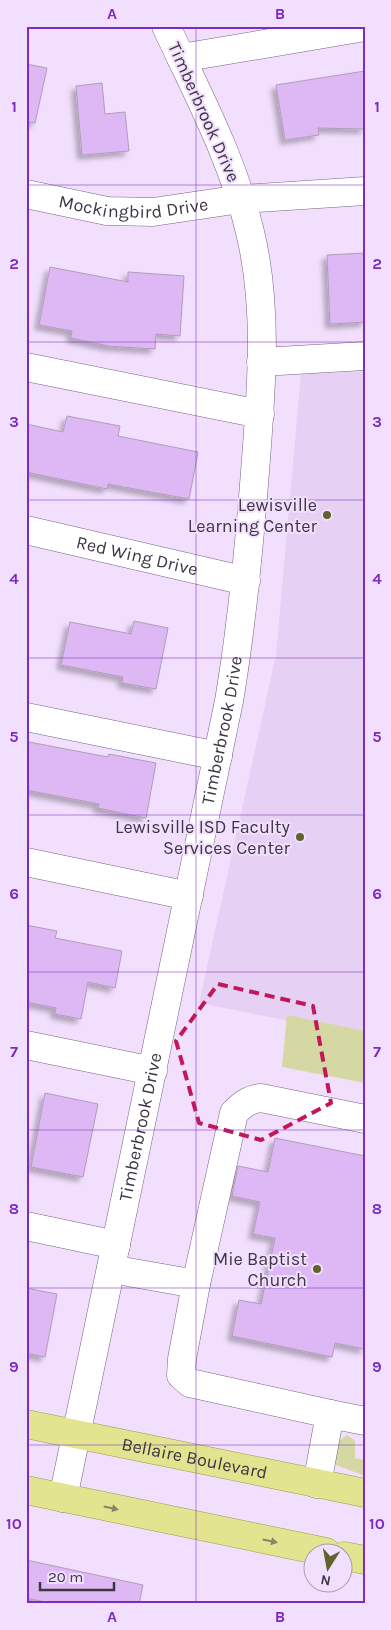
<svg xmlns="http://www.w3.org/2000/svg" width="391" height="1630" font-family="Karla,sans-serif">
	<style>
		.built { fill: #e6d0f4 }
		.green { fill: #d5d8a3 }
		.building { fill: #deb8f5; stroke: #af9db9; filter: url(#shadow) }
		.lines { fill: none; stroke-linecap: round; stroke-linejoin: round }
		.minor-casing { stroke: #766580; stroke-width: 29 }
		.major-casing { stroke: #9c9c44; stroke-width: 29 }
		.minor { stroke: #fff; stroke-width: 28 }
		.major { stroke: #e2e48f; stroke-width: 28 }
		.oneway { fill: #888565 }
		.marked { fill: none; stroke: #c2185b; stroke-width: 4; stroke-dasharray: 10 6; stroke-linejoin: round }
		.grid { fill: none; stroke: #7b2cbf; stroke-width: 1; stroke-opacity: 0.55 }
		.poi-dot { fill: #60622f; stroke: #f2dffe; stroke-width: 2 }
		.labels { text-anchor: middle; stroke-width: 4; stroke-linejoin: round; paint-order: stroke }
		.street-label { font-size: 18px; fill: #3e3743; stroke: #f2dffe }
		.poi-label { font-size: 18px; fill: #3e3743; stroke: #f2dffe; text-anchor: end }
		.neatline { fill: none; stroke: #7b2cbf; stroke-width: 2 }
		.grid-label { font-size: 16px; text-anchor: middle; font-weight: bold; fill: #7b2cbf }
	</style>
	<defs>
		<filter id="shadow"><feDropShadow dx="-4.5" dy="4.5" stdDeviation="2.5" flood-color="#0004"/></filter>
	</defs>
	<rect width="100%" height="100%" fill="#f2dffe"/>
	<path class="built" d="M365,371V1036L199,1003L276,655L301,374Z"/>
	<path class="green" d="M287,1015L365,1031V1083L282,1067Z
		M347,1435L355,1441V1458L365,1460V1476L336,1465V1443Z"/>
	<path class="building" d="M26,64L47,68L35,123L26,122Z
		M365,71V129L318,128L319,135L285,140L276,85Z
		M102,83L105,114L125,112L129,151L82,155L76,86Z
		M365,253V322L330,324L327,255Z
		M50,267L128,282V272L184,276L180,336L156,334L155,349L109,346L71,338L72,331L39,325Z
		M67,416L120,426L118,436L198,452L189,499L108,484L107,489L26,472V424L63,432Z
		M134,621L168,628L156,689L122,683L123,677L61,665L70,622L131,634Z
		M29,742L108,757L109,754L156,763L146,818L98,808L99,804L26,790V758Z
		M26,925L57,931L55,938L122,951L115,988L88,982L81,1019L55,1014L56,1008L26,1002Z
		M45,1093L98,1104L83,1177L31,1167Z
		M275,1138L365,1156V1349L335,1343L332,1357L232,1336L239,1300L261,1304L275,1238L253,1234L260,1202L232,1196L238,1166L268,1172Z
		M26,1288L57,1294L45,1357L26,1353Z
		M26,1560L143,1585L139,1604H55L26,1598Z"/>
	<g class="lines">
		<g class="minor-casing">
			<g id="minor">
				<path d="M181,58L365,27"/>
				<path id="s1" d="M26,194L107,211L153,212L241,199L365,191"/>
				<path d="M261,362L365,356"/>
				<path d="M26,367L260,414"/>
				<path id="s2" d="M26,530L246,581"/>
				<path d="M26,717L218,756"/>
				<path d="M26,862L189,896"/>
				<path d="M26,1045L153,1071"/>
				<path d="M26,1226L116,1245"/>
				<path d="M111,1269L196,1284L182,1359L181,1375L190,1383L330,1414L317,1484"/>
				<path d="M196,1284L234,1113C242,1105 249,1099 261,1098L365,1119"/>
				<path d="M330,1414L365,1421"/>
				<path id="s3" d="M63,1498L229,701C242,625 249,549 255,472C261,393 269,310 250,232C233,159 197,93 166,26"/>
			</g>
		</g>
		<g class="major-casing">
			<g id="major">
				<path id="s4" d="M26,1424L365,1493"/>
				<path d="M26,1490L326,1552"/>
				<path d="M344,1556L365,1560"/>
			</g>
		</g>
		<use href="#minor" class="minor"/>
		<use href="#major" class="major"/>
	</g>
	<defs><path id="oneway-solid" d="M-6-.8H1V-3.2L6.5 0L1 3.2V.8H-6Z" transform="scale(1.25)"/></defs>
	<g class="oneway">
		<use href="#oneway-solid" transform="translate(111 1508) rotate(12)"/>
		<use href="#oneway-solid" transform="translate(270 1541) rotate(12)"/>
	</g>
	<path class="marked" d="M218,984L313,1006L331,1103L261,1140L199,1123L176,1041Z"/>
	<path class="grid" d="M196,26V1604M26,185H365M26,342H365M26,500H365M26,658H365M26,815H365M26,972H365M26,1130H365M26,1288H365M26,1445H365"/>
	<g class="poi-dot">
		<circle cx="327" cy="515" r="5"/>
		<circle cx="300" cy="837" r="5"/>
		<circle cx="317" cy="1269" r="5"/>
	</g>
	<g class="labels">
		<g class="street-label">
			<text transform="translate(204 112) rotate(66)" y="6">Timberbrook Drive</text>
			<text dy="6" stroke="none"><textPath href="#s1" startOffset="109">Mockingbird Drive</textPath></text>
			<text dy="6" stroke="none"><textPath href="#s2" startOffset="114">Red Wing Drive</textPath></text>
			<text dy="6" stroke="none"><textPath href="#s3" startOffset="784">Timberbrook Drive</textPath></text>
			<text dy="6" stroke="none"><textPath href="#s3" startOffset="379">Timberbrook Drive</textPath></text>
			<text dy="6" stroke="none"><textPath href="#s4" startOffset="172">Bellaire Boulevard</textPath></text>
		</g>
		<g class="poi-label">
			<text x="317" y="511">Lewisville<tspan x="317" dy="21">Learning Center</tspan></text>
			<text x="290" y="833">Lewisville ISD Faculty<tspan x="290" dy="21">Services Center</tspan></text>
			<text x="307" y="1265">Mie Baptist<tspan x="307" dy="21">Church</tspan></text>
		</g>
	</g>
	<rect width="391" height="1630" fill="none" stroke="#f2dffe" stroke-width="55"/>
	<g transform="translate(328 1568) rotate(191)"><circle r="24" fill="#f2dffe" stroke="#aa9cb3"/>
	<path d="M0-4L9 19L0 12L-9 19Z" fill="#60622f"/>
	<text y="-8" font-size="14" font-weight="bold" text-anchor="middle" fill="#3e3743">N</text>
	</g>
	<path d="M40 1582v8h74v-8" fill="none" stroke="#3e3743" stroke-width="2.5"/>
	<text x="48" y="1582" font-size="15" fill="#3e3743" stroke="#f2dffe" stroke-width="4" paint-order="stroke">20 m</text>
	<rect x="28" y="28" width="336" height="1574" class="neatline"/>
	<g class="grid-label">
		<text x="112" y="19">A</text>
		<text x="280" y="19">B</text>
		<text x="14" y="112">1</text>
		<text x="377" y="112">1</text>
		<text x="14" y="269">2</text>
		<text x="377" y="269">2</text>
		<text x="14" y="427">3</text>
		<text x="377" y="427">3</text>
		<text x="14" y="584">4</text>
		<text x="377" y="584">4</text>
		<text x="14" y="742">5</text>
		<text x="377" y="742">5</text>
		<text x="14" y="899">6</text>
		<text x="377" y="899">6</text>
		<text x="14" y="1057">7</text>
		<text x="377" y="1057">7</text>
		<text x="14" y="1214">8</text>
		<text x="377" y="1214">8</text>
		<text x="14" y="1372">9</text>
		<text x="377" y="1372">9</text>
		<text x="14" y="1529">10</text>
		<text x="377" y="1529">10</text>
		<text x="112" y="1622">A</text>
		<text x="280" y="1622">B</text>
	</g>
</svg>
